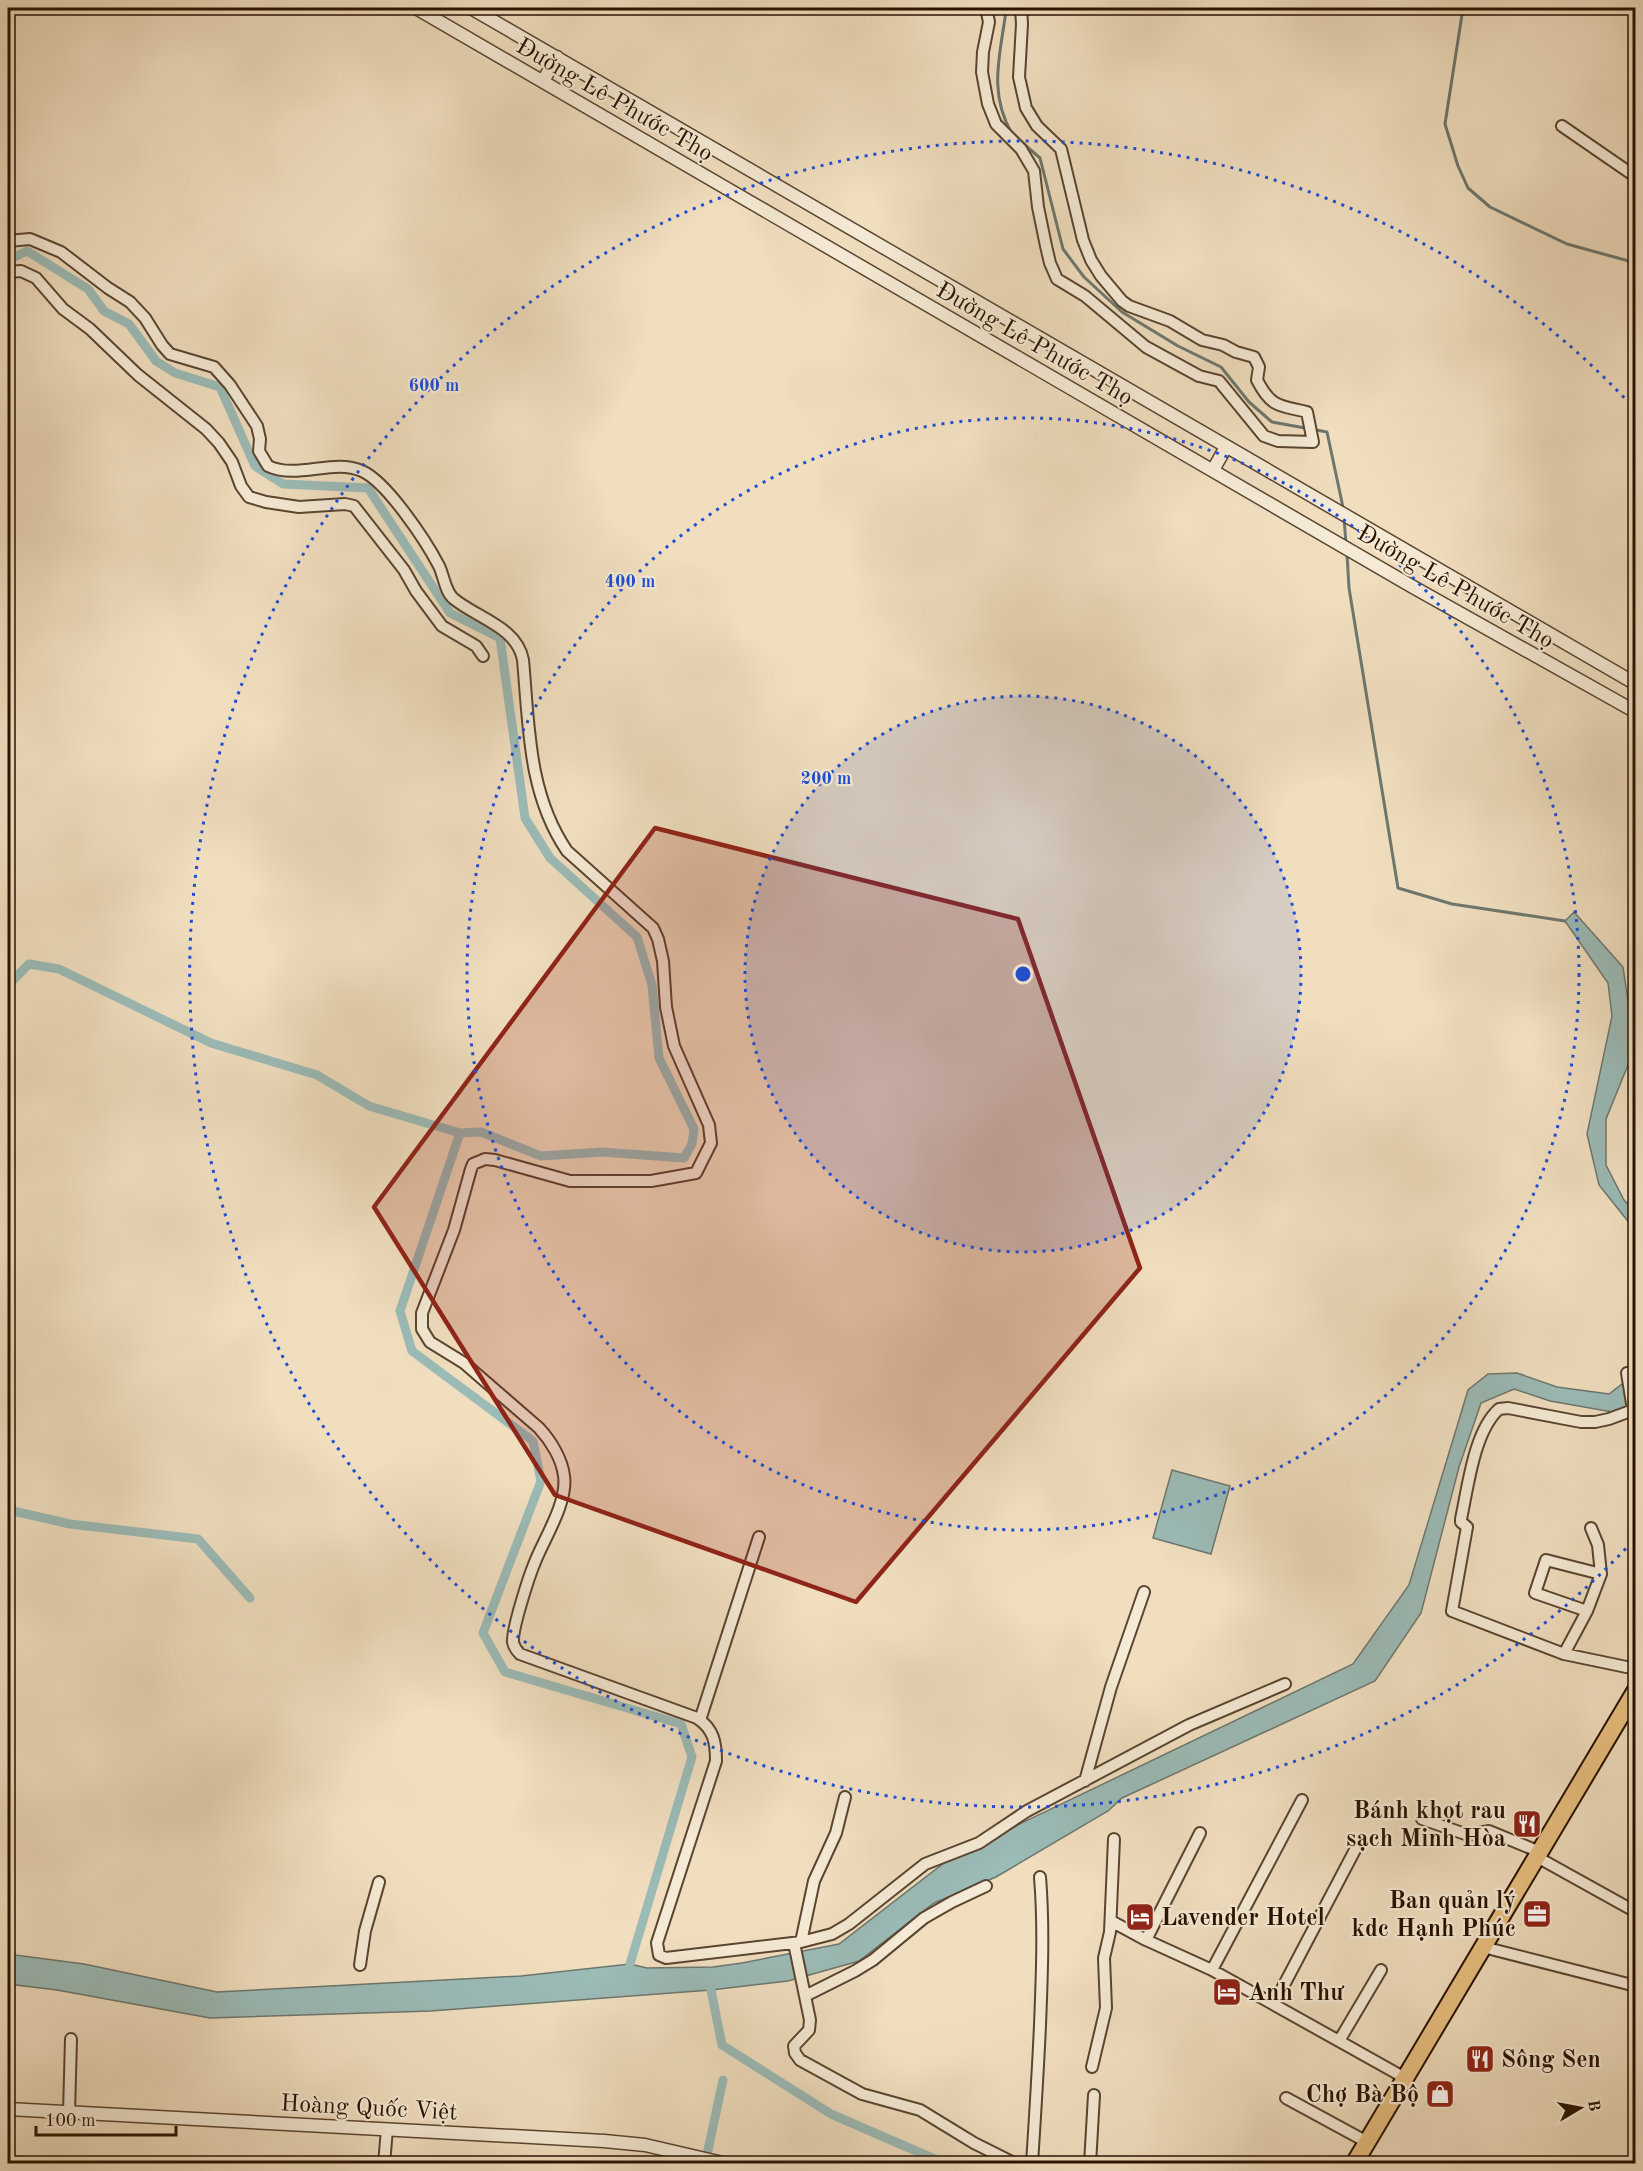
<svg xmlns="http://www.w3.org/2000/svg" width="1643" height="2171" font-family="'Old Standard TT',serif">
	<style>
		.water { fill: #9bbbb7; stroke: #6d776e; stroke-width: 1.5 }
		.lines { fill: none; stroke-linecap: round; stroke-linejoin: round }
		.stream { stroke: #6d776e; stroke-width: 3 }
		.canal { stroke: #9bbbb7; stroke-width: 9 }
		.minor-casing { stroke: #5a4530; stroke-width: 14 }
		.tertiary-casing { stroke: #5a4530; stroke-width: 15 }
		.trunk-casing { stroke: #281201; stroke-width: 20 }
		.minor { stroke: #f5ead5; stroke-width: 10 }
		.tertiary { stroke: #f5ead5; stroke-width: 12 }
		.trunk { stroke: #e8bf80; stroke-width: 16 }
		.marked { fill: #8f2418; fill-opacity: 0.2; stroke: #8f2418; stroke-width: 4.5; stroke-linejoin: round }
		.ring { fill: none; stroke: #1d4ed8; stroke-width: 3; stroke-dasharray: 3 6 }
		.labels { text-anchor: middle; stroke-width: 4.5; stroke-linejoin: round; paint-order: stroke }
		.street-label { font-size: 24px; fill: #281201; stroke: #f5ead5 }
		.poi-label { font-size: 24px; font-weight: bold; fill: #281201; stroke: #f5ead5; text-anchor: end }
		.centre { fill: #1d4ed8; stroke: #f5ead5; stroke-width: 3 }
		.ring-label { font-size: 18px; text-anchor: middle; font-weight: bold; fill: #1d4ed8; stroke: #f5ead5; stroke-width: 4.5; stroke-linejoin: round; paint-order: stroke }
	</style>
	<rect width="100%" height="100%" fill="#f0debf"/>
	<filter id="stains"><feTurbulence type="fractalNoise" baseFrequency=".00333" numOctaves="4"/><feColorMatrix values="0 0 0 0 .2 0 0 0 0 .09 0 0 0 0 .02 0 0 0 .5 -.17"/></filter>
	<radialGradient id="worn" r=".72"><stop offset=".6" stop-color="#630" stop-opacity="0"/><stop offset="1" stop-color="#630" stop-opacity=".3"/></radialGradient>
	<path class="water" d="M1574,912L1623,967L1635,1048L1606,1119V1165L1624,1200L1635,1212V1230L1599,1185L1587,1134L1612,1016L1608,983L1565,921Z
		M1517,1373L1557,1387L1609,1394L1635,1374V1398L1618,1413L1550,1401L1514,1389L1481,1403L1459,1467L1421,1613L1375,1681L1122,1798L1108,1811L996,1877L934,1903L859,1961L788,1981L711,1990L431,2011L210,2018L57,1990L8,1984V1954L84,1964L217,1992L521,1976L630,1964L647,1968L713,1967L742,1963L839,1944L953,1856L1353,1664L1409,1585L1468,1390L1488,1374Z
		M1172,1470L1230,1486L1211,1554L1153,1538Z"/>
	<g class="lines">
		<path class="stream" d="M1004,8L1006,11C1000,56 988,92 1012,134
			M1463,8L1445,124L1458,166L1468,188L1490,207L1567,244L1636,263
			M1017,138L1040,158L1063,249L1084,277L1122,312L1178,346L1221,367L1249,402L1272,422L1327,432L1344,512
			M1344,518L1346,544
			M1347,554L1349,588L1398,888L1452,904L1565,921"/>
		<path class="canal" d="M8,260L27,251L88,289L104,311L129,324L156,361L175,373L220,387L255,466L283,484L368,488L450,613L500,638L525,818L550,858L637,937L652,985L659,1058L694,1129L692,1144L684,1158L602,1152L541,1156L481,1132L460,1133L369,1106L317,1075L211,1043L59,969L29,964L13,980L8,994
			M460,1133L400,1311L412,1351L533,1441L541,1481L483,1633L505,1672L681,1724L692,1757L630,1964
			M8,1495L13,1511L70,1524L198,1539L250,1598
			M711,1990L722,2045L831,2114L946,2164
			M705,2164L723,2080"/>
		<g class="minor-casing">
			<path id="minor" d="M986,8L989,22L983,52L982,72L988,104L996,124L1021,149L1034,171L1038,207L1046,246L1050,263L1057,279L1085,296L1146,347L1199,376L1219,381L1264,436L1278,441L1313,442L1307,412C1280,405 1272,409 1257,380L1259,367L1254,357L1236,352L1223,345L1202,340L1170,321L1129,306L1122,301L1101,276L1091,260L1083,240L1061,149L1037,126L1026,108L1019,77L1022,24L1021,8
				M1562,126L1636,177
				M8,241L30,239L61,252L108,288L130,302L145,318L162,345L170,354L214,367L230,385L257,426L260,439L259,451L268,466C298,480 333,458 362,471C387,482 426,541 439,566C444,576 445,592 454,599C477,618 517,627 523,660C529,726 528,794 567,851L653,928L658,939L663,961L666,1007L674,1046L709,1125L711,1143L696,1173L651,1181H570L495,1160L485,1159L473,1164L471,1169L454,1230L422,1313V1329L430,1342L464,1363L539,1428C551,1441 562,1459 564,1476C568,1502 544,1539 535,1562C529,1576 512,1629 513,1642C514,1647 516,1650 520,1654L697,1718C714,1729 716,1743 716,1761L657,1943L659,1955L666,1958L801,1942L832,1934L849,1924L925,1864L979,1843L1027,1811L1189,1725L1285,1684
				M8,266L9,272L21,271L36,278L63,309L90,329L138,375L206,429L219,443L232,462L241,486L249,497L266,502L299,507L345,504L354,506L404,570L416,591L442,626L476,646L483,656
				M1627,1373L1633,1410
				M1591,1528L1598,1545L1601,1574
				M1587,1611L1535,1593L1546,1560L1601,1574L1587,1611L1564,1654L1636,1669
				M1564,1654L1452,1611L1467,1527L1461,1522V1519C1468,1487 1474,1431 1499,1409L1508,1408L1581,1422H1595L1609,1419L1636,1409
				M700,1720L759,1537
				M1085,1781L1111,1687L1144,1592
				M1422,1819L1468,1835L1489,1831L1540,1852
				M1537,1857L1636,1912
				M1111,1921L1146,1940L1212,1970L1405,2078
				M1146,1940L1200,1833
				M801,1942L814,1881L836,1833L845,1797
				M794,1943L810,2020L809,2030L794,2046L795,2053L800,2060L862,2094L920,2110L974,2143L1016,2164
				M1483,1947L1636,1986
				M360,1965L365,1931L379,1882
				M1212,1970L1302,1800
				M805,1996L855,1971L873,1960L924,1918L952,1902L986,1886
				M1274,2004L1356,1848
				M1339,2041L1381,1970
				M1092,2067L1106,2008L1104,1958L1110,1932L1114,1839
				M1286,2098L1367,2142
				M69,2113L71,2039
				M1358,2156L1371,2164
				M384,2164L387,2129
				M1032,2164C1035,2117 1038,2071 1040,2025C1042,1975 1044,1926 1040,1877
				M1090,2164L1094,2095"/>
		</g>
		<g class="tertiary-casing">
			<path id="tertiary" d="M416,8L1413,587L1636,712
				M471,8L1636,684
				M543,81L557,57
				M1213,470L1226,447
				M8,2109L604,2141L645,2145L727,2164"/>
		</g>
		<g class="trunk-casing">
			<path id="trunk" d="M1354,2164L1636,1690"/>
		</g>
		<use href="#minor" class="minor"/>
		<use href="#tertiary" class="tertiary"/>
		<use href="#trunk" class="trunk"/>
	</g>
	<path class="marked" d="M655,828L1018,919L1140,1268L856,1602L555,1495L374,1207Z"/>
	<circle cx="1023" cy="974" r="278" fill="#1d4ed8" fill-opacity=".12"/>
	<g class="ring">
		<circle cx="1023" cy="974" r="278"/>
		<circle cx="1023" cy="974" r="556"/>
		<path d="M1632 1542A833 833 0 1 1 1632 406"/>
	</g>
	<defs>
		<g id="restaurant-square" transform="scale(1.5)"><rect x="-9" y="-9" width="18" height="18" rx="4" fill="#8f2418" stroke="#f5ead5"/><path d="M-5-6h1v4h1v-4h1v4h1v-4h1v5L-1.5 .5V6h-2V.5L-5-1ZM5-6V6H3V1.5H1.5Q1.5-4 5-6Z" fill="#fff"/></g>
		<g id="office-square" transform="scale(1.5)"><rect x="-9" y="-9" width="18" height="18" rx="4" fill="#8f2418" stroke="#f5ead5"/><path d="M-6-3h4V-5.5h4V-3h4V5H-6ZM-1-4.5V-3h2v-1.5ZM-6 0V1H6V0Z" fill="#fff"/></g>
		<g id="hotel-square" transform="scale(1.5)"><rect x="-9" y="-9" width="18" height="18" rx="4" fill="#8f2418" stroke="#f5ead5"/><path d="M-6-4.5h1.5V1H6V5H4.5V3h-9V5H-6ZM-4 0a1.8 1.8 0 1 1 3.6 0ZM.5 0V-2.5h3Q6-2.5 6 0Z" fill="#fff"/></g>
		<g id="shop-square" transform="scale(1.5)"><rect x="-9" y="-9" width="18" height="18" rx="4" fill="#8f2418" stroke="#f5ead5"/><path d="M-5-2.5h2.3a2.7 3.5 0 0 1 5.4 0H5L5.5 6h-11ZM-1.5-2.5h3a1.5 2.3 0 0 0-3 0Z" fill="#fff"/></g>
	</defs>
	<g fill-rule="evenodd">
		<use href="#restaurant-square" x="1527" y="1824"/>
		<use href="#office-square" x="1537" y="1914"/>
		<use href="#hotel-square" x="1140" y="1917"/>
		<use href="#hotel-square" x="1227" y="1992"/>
		<use href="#restaurant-square" x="1480" y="2059"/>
		<use href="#shop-square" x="1440" y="2094"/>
	</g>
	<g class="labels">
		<g class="street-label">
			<text transform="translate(615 99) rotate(30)" y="8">Đường Lê Phước Thọ</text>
			<text transform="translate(1035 343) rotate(30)" y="8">Đường Lê Phước Thọ</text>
			<text transform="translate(1456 586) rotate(30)" y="8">Đường Lê Phước Thọ</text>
			<text transform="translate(369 2107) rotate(3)" y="8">Hoàng Quốc Việt</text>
		</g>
		<g class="poi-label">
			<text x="1506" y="1818">Bánh khọt rau<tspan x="1506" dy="28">sạch Minh Hòa</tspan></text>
			<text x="1516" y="1908">Ban quản lý<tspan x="1516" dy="28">kdc Hạnh Phúc</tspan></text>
			<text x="1161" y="1925" text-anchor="start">Lavender Hotel</text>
			<text x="1248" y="2000" text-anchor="start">Anh Thư</text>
			<text x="1501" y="2067" text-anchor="start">Sông Sen</text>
			<text x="1419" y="2102">Chợ Bà Bộ</text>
		</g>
	</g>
	<circle cx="1023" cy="974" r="9" class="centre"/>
	<g class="ring-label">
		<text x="434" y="391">600 m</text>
		<text x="630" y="587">400 m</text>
		<text x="826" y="784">200 m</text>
	</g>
	<rect width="1643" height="2171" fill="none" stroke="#f0debf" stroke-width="30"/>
	<rect x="9" y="9" width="1625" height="2153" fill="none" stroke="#281201" stroke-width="3"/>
	<rect x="15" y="15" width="1613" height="2141" fill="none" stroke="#281201" stroke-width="1.5"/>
	<g transform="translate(1580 2108) rotate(80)" stroke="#f5ead5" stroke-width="4.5" paint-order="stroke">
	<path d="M0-4.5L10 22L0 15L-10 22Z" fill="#281201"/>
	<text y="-9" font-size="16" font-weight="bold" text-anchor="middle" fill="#281201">B</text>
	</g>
	<path d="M36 2126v9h140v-9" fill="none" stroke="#281201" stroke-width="3"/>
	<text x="45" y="2126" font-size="18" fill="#281201" stroke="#f5ead5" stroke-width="4.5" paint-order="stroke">100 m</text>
	<rect width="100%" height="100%" filter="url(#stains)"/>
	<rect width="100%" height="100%" fill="url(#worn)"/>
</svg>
